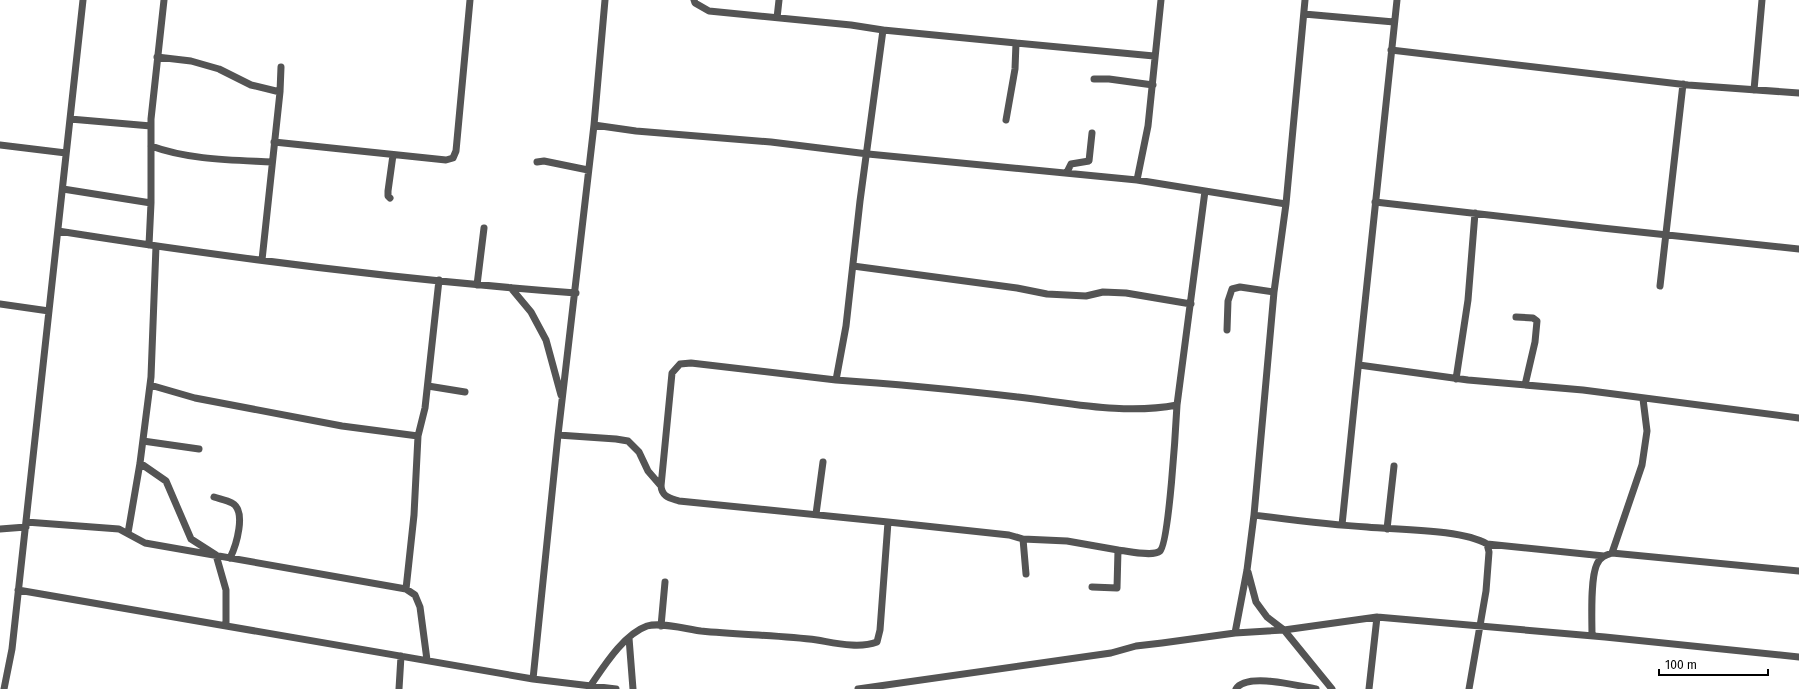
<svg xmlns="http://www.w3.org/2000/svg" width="1799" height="689" font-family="'Fira Sans',sans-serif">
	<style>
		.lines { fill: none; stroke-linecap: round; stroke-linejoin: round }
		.street { stroke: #545454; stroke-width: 7 }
	</style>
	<rect width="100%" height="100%" fill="#fff"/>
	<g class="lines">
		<path class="street" d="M694,0L695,3L709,11L851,25L883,30
			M1304,14L1394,22
			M777,18L779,0
			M1391,50L1688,85L1799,93
			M157,57L191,61L219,69L251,85L280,92
			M1094,79H1109L1153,85
			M1754,90L1762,0
			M70,119L151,126
			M1006,120L1015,69L1016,43L1154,56
			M594,125L605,0
			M274,142L446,160L453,158L456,151L470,0
			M0,145L66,153
			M151,146C189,160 233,160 272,162
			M537,162L544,161L588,170
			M1067,172L1071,164L1089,161L1092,133
			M1137,180L1148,126L1161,0
			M63,189L151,203
			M390,198L388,196V191L393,155
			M1375,202L1602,228L1799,249
			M58,231C229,258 402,280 576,293
			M149,245L151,203V119L164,0
			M262,260L280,92L281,67
			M853,266L1017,288L1047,294L1086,296L1103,292L1126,293L1191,304
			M477,285L484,228
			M1660,286L1683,84
			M511,288L531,312L546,340L561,395
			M0,304L49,311
			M1516,317L1533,318L1537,321L1535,342L1525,385
			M1227,330L1228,301L1232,289L1240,287L1274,292
			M1359,365L1468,380L1583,390L1799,418
			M1456,379L1468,300L1475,213
			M836,380C897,384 957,390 1018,397C1071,403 1124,415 1177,405L1205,191
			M150,385L195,398L342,426L418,436
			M428,386L465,392
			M558,435L616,439L628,441L639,452L648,471L661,486
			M143,441L199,449
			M140,463L166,481L191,539L216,555L226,590V626
			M214,497C220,499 227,500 232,503C247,511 236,546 230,558
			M816,514L823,462
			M1254,515C1292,520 1329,525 1367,527C1398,530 1462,529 1487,544L1604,556
			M26,522L119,529L145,543L406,589L415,595L420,607L427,660
			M888,522L1009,535L1023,539L1026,574
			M1342,525C1360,350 1377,175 1397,0
			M0,529L26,527
			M1387,529L1394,466
			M128,533L140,463L151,377L156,246
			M1023,539L1067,541L1118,550L1117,588L1092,587
			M1118,550C1128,551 1153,557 1160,551C1169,543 1176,424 1177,405
			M1612,553L1642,465L1647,431L1643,399
			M1248,572L1256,602L1267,617L1284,630L1332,689
			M406,589L414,515L418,436L425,408L439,280
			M18,590L533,679L616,689
			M661,626L665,582
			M1235,633L1247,570L1254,515L1274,292L1286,204L1305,0
			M1592,636C1592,619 1590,578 1597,564C1600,557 1606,555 1612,553L1799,571
			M629,638L633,689
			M533,679L558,435L594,125L636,131L771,142L868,154L1137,180L1286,204
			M591,685C604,666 624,634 647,626C661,622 686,629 701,631C740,635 778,635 817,640C835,643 859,649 877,642L880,630L888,522L679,501C670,498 662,497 661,486L672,373L680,364L691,363L836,380L846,326L860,201L883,30L1016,43
			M4,689L12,649L83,0
			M399,689L401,656
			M858,689L1111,653L1136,646L1162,643L1235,633L1284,630L1377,617L1605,637L1799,657
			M1236,689C1246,672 1299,686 1316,689
			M1369,689L1377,617
			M1469,689L1486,591L1489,552L1487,544"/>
	</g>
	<path d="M1659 669v6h109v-6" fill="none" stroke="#000000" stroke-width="2"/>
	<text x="1665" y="669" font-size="12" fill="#000000" stroke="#ffffff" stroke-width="3" paint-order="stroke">100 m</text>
</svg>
